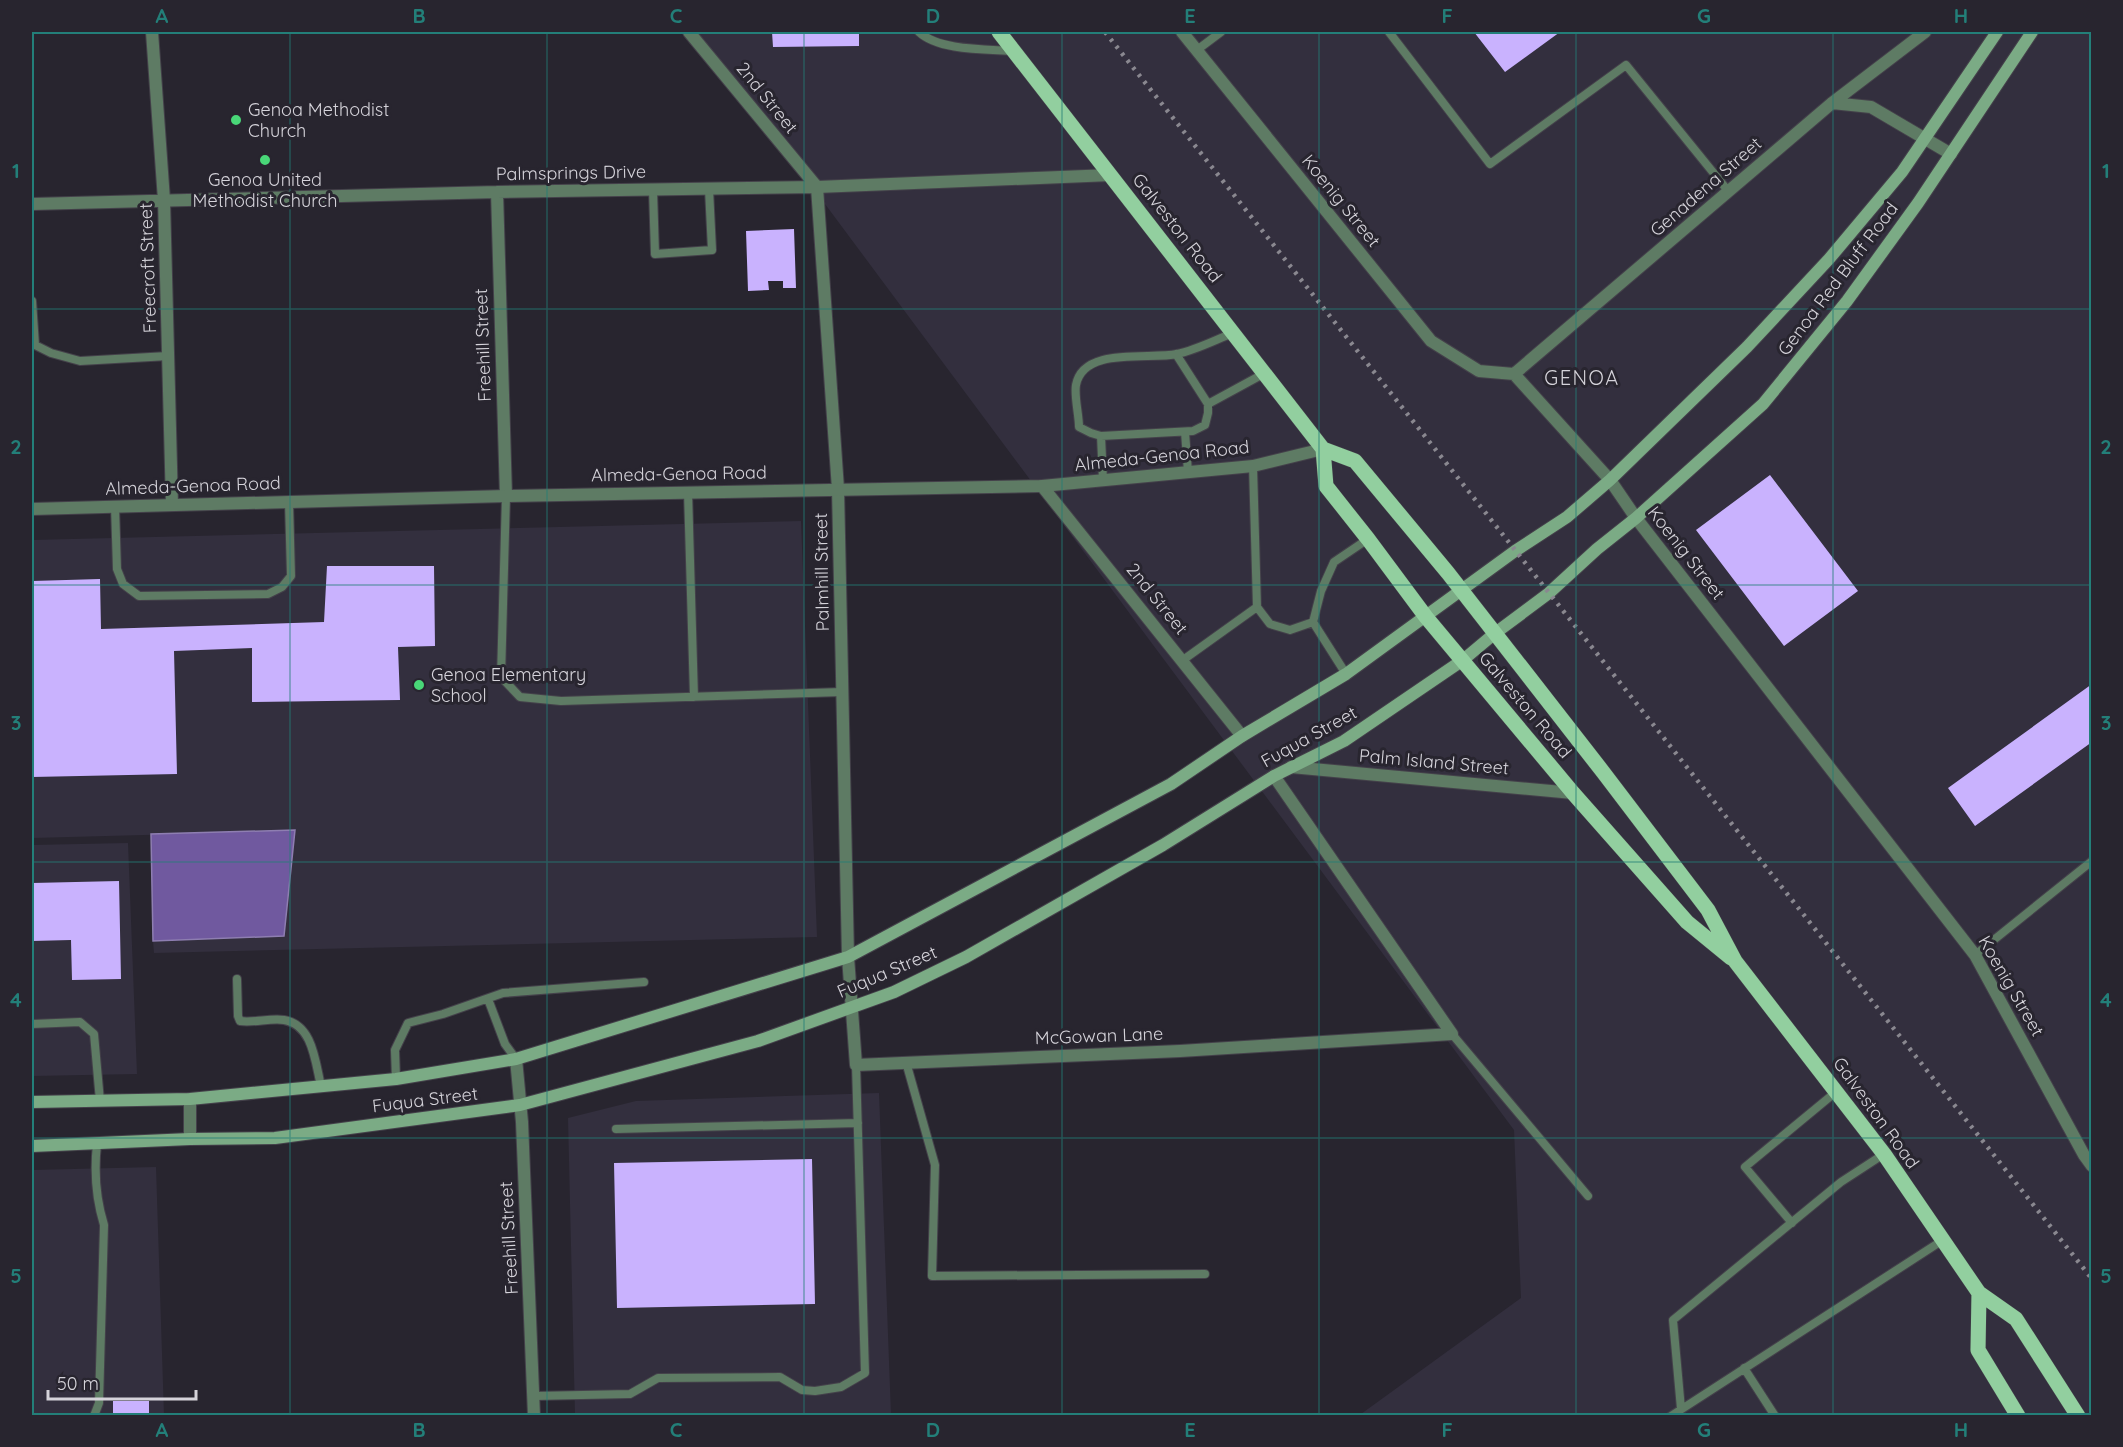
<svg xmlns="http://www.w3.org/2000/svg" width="2123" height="1447" font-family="Quicksand,sans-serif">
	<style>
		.built { fill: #332f3e }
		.water { fill: #70599f; stroke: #8e7eb1; stroke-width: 1.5 }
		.building { fill: #c9b2fe }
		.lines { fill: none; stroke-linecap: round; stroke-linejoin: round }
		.service-casing { stroke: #44414a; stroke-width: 10 }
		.minor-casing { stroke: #44414a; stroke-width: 14 }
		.tertiary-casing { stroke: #44414a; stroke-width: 14 }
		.secondary-casing { stroke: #44414a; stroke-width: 14 }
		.primary-casing { stroke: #44414a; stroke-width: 16 }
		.service { stroke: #5e7b64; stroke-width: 8 }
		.minor { stroke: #5e7b64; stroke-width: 12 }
		.tertiary { stroke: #5e7b64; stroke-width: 12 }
		.secondary { stroke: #7bab85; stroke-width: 12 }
		.primary { stroke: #92cf9f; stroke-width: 15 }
		.rail { stroke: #8a8890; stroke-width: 4.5; stroke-dasharray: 3 6; stroke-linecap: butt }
		.grid { fill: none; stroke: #237f79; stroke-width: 1.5; stroke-opacity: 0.55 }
		.poi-dot { fill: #49d778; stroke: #28252f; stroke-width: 2 }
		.labels { text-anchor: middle; stroke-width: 6; stroke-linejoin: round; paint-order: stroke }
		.street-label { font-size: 18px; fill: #d5d3da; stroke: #28252f }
		.poi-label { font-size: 18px; fill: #d5d3da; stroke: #28252f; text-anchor: start }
		.neighbourhood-label { font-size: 20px; letter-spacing: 1.5px; fill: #d5d3da; stroke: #28252f }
		.neatline { fill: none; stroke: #237f79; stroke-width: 2 }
		.grid-label { font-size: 20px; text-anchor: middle; font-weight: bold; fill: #237f79 }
	</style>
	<rect width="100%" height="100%" fill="#28252f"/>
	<path class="built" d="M697,32H2091V1415H1362L1361,1414L1521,1298L1514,1130Z
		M801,521L817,937L154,953L153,941L284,936L295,831L32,838V540Z
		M128,843L137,1074L32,1076V845Z
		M879,1093L891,1415H575L568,1118L636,1101Z
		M156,1167L164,1415H32V1170Z"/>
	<path class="water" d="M295,830L284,936L153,941L151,834Z"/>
	<path class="building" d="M772,32H859V46L773,47Z
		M1474,32H1560L1505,72Z
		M794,229L796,288H783V281H768L769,290L748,291L746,231Z
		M1770,475L1858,591L1784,646L1696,530Z
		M327,566H434L435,646L398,647L400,700L252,702V648L174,651L177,774L32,777V581L100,579L101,629L324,622Z
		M2092,684V742L1975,826L1948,788Z
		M119,881L121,979L72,980L71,940L32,941V883Z
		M812,1159L815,1304L617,1308L614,1163Z
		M113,1401H149V1416H113Z"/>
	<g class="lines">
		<g class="service-casing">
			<path id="service" d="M919,32C939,51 987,49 1014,51
				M1389,32L1490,164L1626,65L1729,192
				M1197,50L1221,32
				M653,190L655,254L712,250L709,189
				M32,301L35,345L51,353L80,361L168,356
				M1208,404L1265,373
				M1185,432L1188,472
				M1101,436L1193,431L1205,425L1208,413V404L1176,354
				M1253,466L1257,607L1270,624L1290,630L1313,622L1321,591L1334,562L1368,539
				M1103,480L1101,436L1091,433L1079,427C1079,415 1074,396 1076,385C1083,346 1150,360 1177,354C1196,350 1215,340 1233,333
				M688,492L694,697
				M506,496L501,677L520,697L561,701L842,692
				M115,506L117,569L123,584L139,596L268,594L282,587L291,576L289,502
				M1313,622L1346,674
				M1183,660L1257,607
				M1975,955L2092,861
				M237,979L238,1016L240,1021C254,1023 270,1018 284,1020C313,1025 315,1061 321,1086
				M488,999L505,1044L516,1059
				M32,1024L80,1022L94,1034L100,1101
				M1452,1034L1588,1196
				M906,1062L935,1165L932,1276L1205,1274
				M396,1079L395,1050L408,1023L443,1014L503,993L644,982
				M616,1129L858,1123
				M1792,1223L1745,1167L1837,1091
				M1744,1368L1775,1416
				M534,1396L630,1394L658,1378L780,1377L802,1390L815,1391L841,1387L865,1373L856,1065
				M1681,1409L1673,1320L1841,1182L1884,1154
				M94,1416L99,1403L104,1225C96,1199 94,1171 97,1144
				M1671,1416L1943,1240"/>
		</g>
		<g class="minor-casing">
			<path id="minor" d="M152,32L164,200L172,505
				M689,32L817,187
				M1182,32L1431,341L1479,371L1514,374L1610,480L1636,518L1975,955L2084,1155L2092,1166
				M1832,103L1871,107L1951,154
				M817,187L838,489L848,957L856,1065L1180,1051L1452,1034
				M497,192L506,496
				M32,204L497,192L817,187L1111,175
				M1514,374L1832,103L1925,32
				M1042,486L1242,736
				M1291,767L1573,793
				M1274,776L1452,1034
				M516,1059L522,1122L534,1416
				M190,1139V1099"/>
		</g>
		<g class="tertiary-casing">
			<path id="tertiary" d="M32,509L506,496L1042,486L1253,466L1323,449"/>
		</g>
		<g class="secondary-casing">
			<path id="secondary" d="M32,1102L190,1099L396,1079L516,1059L848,957L1171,784L1242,736L1346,674L1515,551L1567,517L1610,480L1747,347L1829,259L1902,172L1997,32
				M32,1146L190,1139L275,1138L520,1105L758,1041L894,992L966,957L1163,845L1274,776L1344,741L1463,660L1494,634L1549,593L1597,549L1636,518L1763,404L1847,301L1918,203L2032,32"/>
		</g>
		<g class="primary-casing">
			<path id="primary" d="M999,32L1323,449L1355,461L1448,573L1603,772L1708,910L1735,961L1884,1154L1979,1293L2016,1319L2078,1416
				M1323,449L1326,486L1368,539L1426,617L1573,793L1687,922L1731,958
				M1979,1293L1978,1350L2018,1416"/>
		</g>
		<use href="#service" class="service"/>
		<use href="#minor" class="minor"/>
		<use href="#tertiary" class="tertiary"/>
		<use href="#secondary" class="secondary"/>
		<use href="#primary" class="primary"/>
		<path class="rail" d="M1105,32L2092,1279"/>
	</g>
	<path class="grid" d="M290,32V1416M547,32V1416M804,32V1416M1062,32V1416M1319,32V1416M1576,32V1416M1833,32V1416M32,309H2092M32,585H2092M32,862H2092M32,1138H2092"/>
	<g class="poi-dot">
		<circle cx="236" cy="120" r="6"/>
		<circle cx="265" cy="160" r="6"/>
		<circle cx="419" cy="685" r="6"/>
	</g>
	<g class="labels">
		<g class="street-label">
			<text transform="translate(767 98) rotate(51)" y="6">2nd Street</text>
			<text transform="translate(571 173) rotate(-1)" y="6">Palmsprings Drive</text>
			<text transform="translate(1706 187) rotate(-41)" y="6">Genadena Street</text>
			<text transform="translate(1341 201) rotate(51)" y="6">Koenig Street</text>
			<text transform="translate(1177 228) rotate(52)" y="6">Galveston Road</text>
			<text transform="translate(148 268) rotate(-92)" y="6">Freecroft Street</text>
			<text transform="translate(1838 279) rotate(-53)" y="6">Genoa Red Bluff Road</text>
			<text transform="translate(483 345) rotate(-92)" y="6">Freehill Street</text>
			<text transform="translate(1162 456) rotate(-6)" y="6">Almeda-Genoa Road</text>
			<text transform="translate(679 474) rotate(-1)" y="6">Almeda-Genoa Road</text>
			<text transform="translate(193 486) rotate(-2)" y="6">Almeda-Genoa Road</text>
			<text transform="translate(1686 553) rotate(52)" y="6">Koenig Street</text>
			<text transform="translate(822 572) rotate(-91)" y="6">Palmhill Street</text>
			<text transform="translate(1157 599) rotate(51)" y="6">2nd Street</text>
			<text transform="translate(1525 705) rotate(50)" y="6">Galveston Road</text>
			<text transform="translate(1309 737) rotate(-29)" y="6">Fuqua Street</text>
			<text transform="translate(1434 762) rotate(5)" y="6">Palm Island Street</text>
			<text transform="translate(887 972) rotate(-23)" y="6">Fuqua Street</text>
			<text transform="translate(2011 986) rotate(60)" y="6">Koenig Street</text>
			<text transform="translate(1099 1036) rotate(-2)" y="6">McGowan Lane</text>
			<text transform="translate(425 1100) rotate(-7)" y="6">Fuqua Street</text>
			<text transform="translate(1876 1113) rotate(54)" y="6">Galveston Road</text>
			<text transform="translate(509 1238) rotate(-93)" y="6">Freehill Street</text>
		</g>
		<g class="poi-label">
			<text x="248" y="116">Genoa Methodist<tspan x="248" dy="21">Church</tspan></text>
			<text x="265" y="186" text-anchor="middle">Genoa United<tspan x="265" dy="21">Methodist Church</tspan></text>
			<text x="431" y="681">Genoa Elementary<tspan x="431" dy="21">School</tspan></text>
		</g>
		<g class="neighbourhood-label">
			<text x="1582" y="385">GENOA</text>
		</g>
	</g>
	<rect width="2123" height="1447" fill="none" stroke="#28252f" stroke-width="66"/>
	<path d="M48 1390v9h148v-9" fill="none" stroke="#d5d3da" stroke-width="3"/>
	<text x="57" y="1390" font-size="18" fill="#d5d3da" stroke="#28252f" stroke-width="4.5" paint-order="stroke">50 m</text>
	<rect x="33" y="33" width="2057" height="1381" class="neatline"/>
	<g class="grid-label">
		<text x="162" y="23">A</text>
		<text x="419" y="23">B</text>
		<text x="676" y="23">C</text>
		<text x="933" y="23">D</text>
		<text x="1190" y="23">E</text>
		<text x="1447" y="23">F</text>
		<text x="1704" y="23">G</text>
		<text x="1961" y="23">H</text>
		<text x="16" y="178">1</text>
		<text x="2106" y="178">1</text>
		<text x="16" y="454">2</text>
		<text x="2106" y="454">2</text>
		<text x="16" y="730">3</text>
		<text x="2106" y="730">3</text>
		<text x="16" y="1007">4</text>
		<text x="2106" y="1007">4</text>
		<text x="16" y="1283">5</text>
		<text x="2106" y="1283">5</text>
		<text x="162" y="1437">A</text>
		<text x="419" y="1437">B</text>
		<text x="676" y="1437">C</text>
		<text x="933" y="1437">D</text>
		<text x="1190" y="1437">E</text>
		<text x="1447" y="1437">F</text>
		<text x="1704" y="1437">G</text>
		<text x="1961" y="1437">H</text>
	</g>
</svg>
